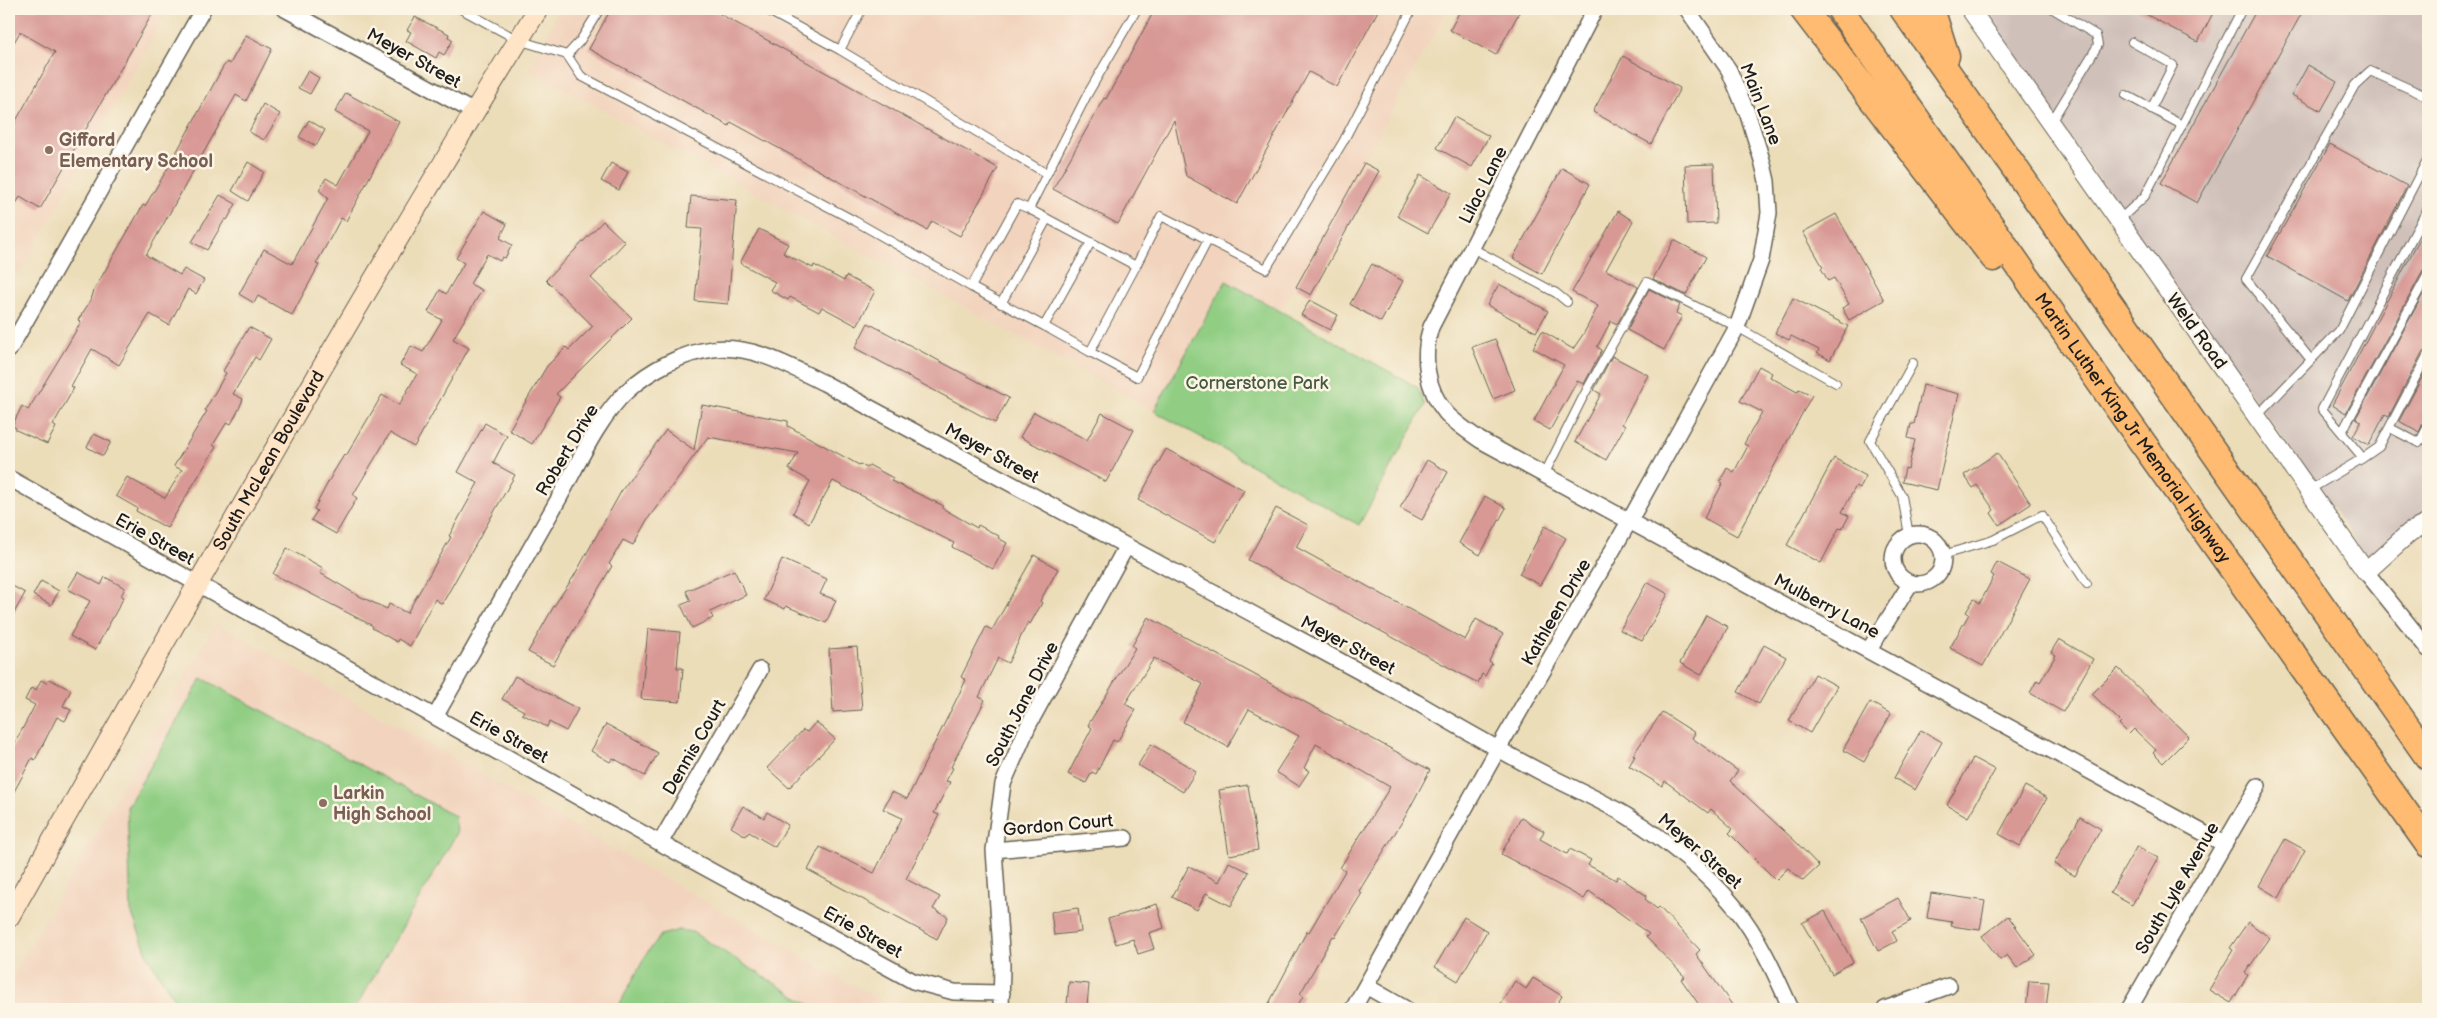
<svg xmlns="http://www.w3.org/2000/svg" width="2437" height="1018" font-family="'Balsamiq Sans',sans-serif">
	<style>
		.built { fill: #f2d4be }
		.industrial { fill: #cfc0ba }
		.green { fill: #91ce84; stroke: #567550 }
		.building { fill: #d89894 }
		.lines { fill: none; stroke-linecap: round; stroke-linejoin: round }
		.service-casing { stroke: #656053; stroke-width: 10 }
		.minor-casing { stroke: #656053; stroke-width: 18 }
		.tertiary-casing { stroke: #656053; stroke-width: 20 }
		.secondary-casing { stroke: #656053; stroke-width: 22 }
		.motorway-casing { stroke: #656053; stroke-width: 29 }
		.service { stroke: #fff; stroke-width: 8 }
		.minor { stroke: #fff; stroke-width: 15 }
		.tertiary { stroke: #fff; stroke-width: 18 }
		.secondary { stroke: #ffe4c6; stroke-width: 20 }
		.motorway { stroke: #febb71; stroke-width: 26 }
		.education-dot { fill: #8d6e63; stroke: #fcf5e5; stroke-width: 2 }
		.labels { text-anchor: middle; stroke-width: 5; stroke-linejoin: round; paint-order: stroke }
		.street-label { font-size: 18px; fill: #1c1c1c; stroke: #fcf5e5 }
		.education-label { font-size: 18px; font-weight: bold; fill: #785e54; stroke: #fcf5e5; text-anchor: start }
		.park-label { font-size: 18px; fill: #455a40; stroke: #fcf5e5 }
	</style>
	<rect width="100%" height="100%" fill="#fcf5e5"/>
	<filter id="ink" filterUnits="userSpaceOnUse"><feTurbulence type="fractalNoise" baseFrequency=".02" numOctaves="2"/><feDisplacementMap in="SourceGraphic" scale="10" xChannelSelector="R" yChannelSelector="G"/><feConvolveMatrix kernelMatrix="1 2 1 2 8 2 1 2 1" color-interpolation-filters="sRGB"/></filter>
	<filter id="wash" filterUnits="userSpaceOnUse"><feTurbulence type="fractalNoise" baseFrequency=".0096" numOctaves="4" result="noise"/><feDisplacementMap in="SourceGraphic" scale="20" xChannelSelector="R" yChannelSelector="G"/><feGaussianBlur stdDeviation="1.12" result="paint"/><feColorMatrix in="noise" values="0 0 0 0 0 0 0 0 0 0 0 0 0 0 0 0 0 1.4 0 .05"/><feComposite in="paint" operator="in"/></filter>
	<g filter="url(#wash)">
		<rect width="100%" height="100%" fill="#ecddb9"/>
		<path class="built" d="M9,9H170L9,292Z
			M560,9H1448L1281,311L1225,281L1154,411L529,70Z
			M216,623L891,1007L889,1009H9V983Z"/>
		<path class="industrial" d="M1978,9H2428V517L2368,559Z"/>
		<path class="green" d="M1226,281L1417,387L1425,405L1359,525L1154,411Z
			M202,678L455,816L457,833L355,1009H183L178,1005L149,959L131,911L127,807Z
			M679,930L692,932L816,1009H617L647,953L661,935Z"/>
		<g id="blocks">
			<path class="building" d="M9,9H155L40,209L20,197L9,216V133L55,52L20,32L9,51Z
				M611,9H711L998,168L960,236L932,221L927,230L731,122L729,126L589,49Z
				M1155,9H1379L1337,87L1309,72L1237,204L1186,176L1174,120L1118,224L1053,189L1104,98L1106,99Z
				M1461,9H1521L1496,55L1450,30Z
				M2136,9H2215L2198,42Z
				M2257,9H2304L2197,203L2161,183Z
				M415,17L449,34L448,37L453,40L444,55L439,52L436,58L406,41L411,32L407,30Z
				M246,35L272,49L246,101L236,95L146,255L180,275L184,269L204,280L196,294L188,289L169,325L150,314L119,365L92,349L71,386L74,388L53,425L56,427L47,444L16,430V428L12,426L22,406L28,410L67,346L81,322L78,320L91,300L94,290L143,205L145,206L165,173L223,67L227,62L230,64Z
				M1623,56L1680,88L1651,144L1593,112Z
				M2308,65L2337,82L2321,111L2292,95Z
				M308,71L319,78L310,94L298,88Z
				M346,93L399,122L346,221L341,218L332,235L316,264L319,265L292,315L258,296L254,303L239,294L264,249L292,264L328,198L319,190L326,178L338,185L368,131L335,112Z
				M263,104L280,114L264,140L249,132Z
				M1454,117L1489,136L1472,167L1437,148Z
				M309,120L325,130L316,146L299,137Z
				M2330,144L2407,186L2348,301L2267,256Z
				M248,162L264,172L248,201L232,191Z
				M611,163L628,172L619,190L601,181Z
				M1364,163L1379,171L1311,295L1296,287Z
				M1714,164L1716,223L1687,224L1685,165Z
				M1562,168L1590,184L1542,274L1513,258Z
				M1420,175L1451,193L1428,233L1397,216Z
				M220,195L236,204L227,220L225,219L207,250L192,242Z
				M691,196L737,200L728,304L695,301L702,229L688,228Z
				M484,211L507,224L500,238L512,245L505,258L502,257L500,261L487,254L470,284L482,290L453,339L469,348L414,447L390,433L353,495L357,498L336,534L311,520L317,511L314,509L333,473L344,455L346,456L382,395L399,405L417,374L400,365L411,346L423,352L442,320L428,312L440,290L446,294L464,263L456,258Z
				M1618,211L1633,221L1606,270L1638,287L1617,324L1611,321L1597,347L1602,350L1584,384L1577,381L1576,383L1550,430L1534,421L1564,365L1533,348L1542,331L1573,349L1584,333L1598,306L1572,292Z
				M1836,214L1884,300L1849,320L1842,308L1849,304L1834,278L1828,281L1821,268L1823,267L1803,232Z
				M603,221L625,242L591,278L632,318L556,394L560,397L532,444L509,430L547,366L566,347L569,350L593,326L546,280Z
				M2428,223V268L2423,271L2346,413L2332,405Z
				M759,229L788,244L783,253L813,268L814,265L844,281L846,276L875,291L857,326L822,307L819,312L790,297L788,300L770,290L775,282L740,263Z
				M1674,240L1706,257L1686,295L1653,279Z
				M1372,264L1403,281L1381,322L1350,304Z
				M1499,284L1548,311L1536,332L1487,305Z
				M2428,285V348L2423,351L2389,416L2385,414L2369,445L2353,436L2361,421L2356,418Z
				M1649,289L1680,305L1676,313L1682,316L1664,350L1627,330Z
				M1793,298L1848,326L1830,360L1817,353L1819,350L1791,336L1789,340L1775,333Z
				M1310,300L1338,315L1330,330L1301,315Z
				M868,323L1009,398L995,423L855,348Z
				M249,327L271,339L259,360L255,357L233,394L243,399L239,409L231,424L227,422L213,445L216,447L167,528L136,511L137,508L116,496L127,477L165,498L182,470L174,466L207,411L205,410L226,373L223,371Z
				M1495,339L1515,390L1493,399L1472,347Z
				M1612,356L1648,375L1622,424L1625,426L1606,460L1575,442L1601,394L1594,390Z
				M1759,366L1772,373L1770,377L1797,392L1799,389L1812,395L1737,536L1704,518L1723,483L1720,482L1727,468L1734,472L1748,446L1744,444L1762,412L1740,401Z
				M2428,366V420L2423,423L2419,432L2399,421Z
				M1923,385L1959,394L1937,490L1902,482L1905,468L1908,469L1915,440L1908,438L1911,424H1914Z
				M702,405L788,421V426L859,465L860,464L867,468L869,465L893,478L891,481L944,506L942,508L977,528L978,525L999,536L998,538L1007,543L993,569L952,547L954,543L833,481L809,523L793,513L810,481L789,469L798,453L708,437L647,520L633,545L623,540L609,564L612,566L553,665L528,652L554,606L574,576L622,490L666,430L694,450Z
				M1034,412L1087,440L1102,413L1134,430L1106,482L1020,437Z
				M485,423L507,436L493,463L515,475L442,604L435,599L410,646L398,639L397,642L372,628L373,626L273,574L287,548L323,568L320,573L359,596L387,609L389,604L407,613L451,537L449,536L478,483L458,472Z
				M94,434L111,442L103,456L87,447Z
				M1166,449L1244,490L1215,542L1138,500Z
				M1997,453L2031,504L1999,525L1991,513L1994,510L1977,485L1973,488L1964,475Z
				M1834,458L1866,476L1860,488L1856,486L1842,512L1849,516L1842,529L1839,528L1821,563L1787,545Z
				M1427,460L1448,472L1422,520L1400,508Z
				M1485,496L1506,508L1480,555L1459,543Z
				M1276,508L1308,525L1296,547L1465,640L1476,619L1503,634L1489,661L1492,663L1485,676L1482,674L1478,683L1248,560Z
				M1545,526L1566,538L1540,585L1519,574Z
				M1034,555L1058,569L1040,601L1042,603L1030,624L1028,622L1008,663L998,658L979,697L985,700L951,767L953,768L946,781L950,782L934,813L939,815L906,879L940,897L933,909L948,917L937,939L808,870L820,847L874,873L902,818L883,809L892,792L907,799L966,680L961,677L986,627L992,630Z
				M782,559L827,579L820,594L836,600L826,623L786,606L785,609L764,600Z
				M1997,562L2030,579L1983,666L1950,648L1969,614L1966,612L1974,599L1980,603L1994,576L1991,574Z
				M734,570L746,595L710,612L713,618L692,628L681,605L691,601L686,591Z
				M78,572L101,585L105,577L125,588L121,596L124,597L95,650L70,636L90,601L68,589Z
				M41,581L59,591L51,605L33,595Z
				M1647,582L1668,594L1642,641L1620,630Z
				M9,584L25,593L9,622Z
				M1706,615L1728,627L1701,675L1680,663Z
				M1148,617L1430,770L1405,817L1359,891L1362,893L1335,937L1333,936L1300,994L1303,996L1296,1009H1266L1307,931L1309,932L1345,871L1340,868L1390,787L1316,744L1304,768L1309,771L1299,786L1276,772L1299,736L1249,709L1228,747L1183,722L1203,684L1154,658L1125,704L1136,710L1117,742L1113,740L1096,774L1092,772L1086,783L1068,774L1092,728L1088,725L1135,648L1132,646Z
				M648,629L680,632L677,668H683L680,702L641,699Z
				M2059,639L2093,659L2063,712L2030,693L2037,680L2040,682L2056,655L2051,652Z
				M1764,645L1786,657L1759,704L1738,692Z
				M857,647L862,710L833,712L829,649Z
				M2118,668L2189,737L2163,763L2153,753L2156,750L2134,729L2129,734L2119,724L2121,722L2092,694Z
				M1815,674L1837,686L1810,733L1789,721Z
				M515,676L578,709L566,731L549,722L547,727L522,714L524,711L502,699Z
				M49,679L71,690L63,706L71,710L65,721L57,717L35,760L32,758L9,801V754L35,705L25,700L31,688L36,690L41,680L47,683Z
				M1870,702L1891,714L1864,762L1843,750Z
				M1662,712L1695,733L1692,738L1738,771L1730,781L1795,841L1819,866L1803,881L1788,868L1776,880L1729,833L1733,829L1711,809L1708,813L1665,781L1662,786L1629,766L1635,756L1633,755Z
				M816,722L835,739L789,788L767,768L803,730L807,732Z
				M606,724L658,753L645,776L613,758L610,762L591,751Z
				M1921,730L1942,742L1915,790L1894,778Z
				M1151,744L1196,771L1183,792L1138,765Z
				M1973,758L1995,770L1968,817L1947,805Z
				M1248,785L1258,850L1229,855L1219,790Z
				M2025,786L2047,798L2020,846L1999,834Z
				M743,806L764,818L767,812L788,825L775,847L749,832L746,836L731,827Z
				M2080,817L2101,829L2075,876L2054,864Z
				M1521,818L1544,831L1540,839L1567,854L1570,849L1591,860L1588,865L1616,880L1618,876L1647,896L1645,899L1657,909L1659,907L1700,950L1696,954L1735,1009H1702L1681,979L1685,977L1646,937L1649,934L1589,891L1584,899L1501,854Z
				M2285,839L2305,850L2279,898L2259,886Z
				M2137,846L2158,858L2132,905L2110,893Z
				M1229,862L1249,872L1231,906L1206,893L1197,910L1172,897L1189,866L1219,882Z
				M1931,893L1985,901L1980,930L1951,926L1952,922L1927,918Z
				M1898,898L1911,921L1892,931L1897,941L1878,951L1861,918Z
				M1157,904L1164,928L1149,933L1154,949L1138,954L1133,939L1116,944L1108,919Z
				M1078,908L1081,932L1054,935L1051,912Z
				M1825,911L1853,962L1832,974L1802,923Z
				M2008,916L2036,955L2017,968L2007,955L2000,960L1982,936Z
				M1464,917L1487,931L1458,981L1435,967Z
				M2248,922L2270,938L2245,973L2248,975L2231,1003L2209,990L2233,950L2230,948Z
				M1533,978L1562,996L1554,1009H1511L1501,1003L1515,981L1526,989Z
				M2029,981L2049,982L2046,1009H2026Z
				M1069,982L1089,984L1087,1006L1067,1004Z"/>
		</g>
	</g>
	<g filter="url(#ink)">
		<use href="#blocks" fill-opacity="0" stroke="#656053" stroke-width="1"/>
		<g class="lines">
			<g class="service-casing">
				<path id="service" d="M461,9L518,40L567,55L581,76L855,221L971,287
					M765,9L840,50L862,9
					M1137,9L1087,95L1029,209L1136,266L1161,216L1266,269L1343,142L1412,9
					M2132,42L2173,65L2151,109
					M840,50L1047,174
					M567,55L580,41L600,9
					M2050,124L2098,45L2096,35L2053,9
					M2182,125L2242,9
					M1029,209L1017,204L971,287L1044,326
					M2118,221L2145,196L2182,125L2126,95
					M1472,248L1556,293L1567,302
					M1136,266L1090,352L1137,377L1208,240
					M1001,304L1047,219
					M1090,352L1044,326L1091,242
					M2311,360L2246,279L2355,85L2370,71L2428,97
					M2258,415L2339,331L2428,158
					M2390,428L2419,443L2428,426
					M2342,432L2428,274
					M2363,458L2379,447L2428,354
					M1544,475L1583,397L1647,282L1737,327L1836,383
					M2309,490L2363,458L2322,409L2428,208
					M1909,535L1902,496L1870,441L1913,363
					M1943,555L1993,540L2042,515L2087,584"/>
			</g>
			<g class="minor-casing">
				<path id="minor" d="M285,9L474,112
					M1595,9L1431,327C1422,356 1426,389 1446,413C1455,423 1469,432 1480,440L2224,844
					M9,350L203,9
					M9,478L660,843L913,981L954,992L1002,993
					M1893 559a25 25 0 1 1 50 0a25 25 0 1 1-50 0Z
					M2366,572L2428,649
					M1869,650L1910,584
					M435,717C476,644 517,572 558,500C577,466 598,418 627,391C650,370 682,353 713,349C752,344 791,367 824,383L1416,702C1457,726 1497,749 1539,771C1568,786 1599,799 1627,816C1666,840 1705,871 1734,906C1759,937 1775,973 1791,1009
					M660,843L760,670
					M994,850L1125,838
					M1366,986L1406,1009
					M1001,1009L1002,965L994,850L1003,784L1028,726L1126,547
					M1353,1009L1498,749L1630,520L1737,327L1761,260L1769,213L1767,181L1762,160L1748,115L1729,70L1687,9
					M1885,1009L1949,986
					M2129,1009L2258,786"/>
			</g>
			<g class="tertiary-casing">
				<path id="tertiary" d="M1970,9L2366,572L2410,532L2428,523"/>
			</g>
			<g class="secondary-casing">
				<g id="secondary">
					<path id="s1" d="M9,917C182,612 352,306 538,9"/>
				</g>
			</g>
			<g class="motorway-casing">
				<g id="motorway">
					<path d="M1803,9L1994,258"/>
					<path id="s2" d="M1840,9L2108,394L2428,844"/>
					<path d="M1903,9L2428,757"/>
					<path d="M1931,9L1946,56"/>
				</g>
			</g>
			<use href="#service" class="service"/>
			<use href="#minor" class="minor"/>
			<use href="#tertiary" class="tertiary"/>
			<use href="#secondary" class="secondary"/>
			<use href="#motorway" class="motorway"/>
		</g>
	</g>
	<g class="education-dot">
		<circle cx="49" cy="150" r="5"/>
		<circle cx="323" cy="803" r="5"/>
	</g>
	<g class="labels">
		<g class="street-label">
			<text transform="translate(414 58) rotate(29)" y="6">Meyer Street</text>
			<text transform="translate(1761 104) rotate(69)" y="6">Main Lane</text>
			<text transform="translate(1483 185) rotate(-63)" y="6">Lilac Lane</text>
			<text transform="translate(2197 331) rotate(54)" y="6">Weld Road</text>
			<text dy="6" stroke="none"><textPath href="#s2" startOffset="511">Martin Luther King Jr Memorial Highway</textPath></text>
			<text transform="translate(567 450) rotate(-59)" y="6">Robert Drive</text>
			<text transform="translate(992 453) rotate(29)" y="6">Meyer Street</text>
			<text dy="6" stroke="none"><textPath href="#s1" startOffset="525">South McLean Boulevard</textPath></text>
			<text transform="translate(155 539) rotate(29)" y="6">Erie Street</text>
			<text transform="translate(1827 606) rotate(28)" y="6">Mulberry Lane</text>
			<text transform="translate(1556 612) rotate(-60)" y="6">Kathleen Drive</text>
			<text transform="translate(1348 645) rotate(28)" y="6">Meyer Street</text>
			<text transform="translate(1022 704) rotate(-63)" y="6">South Jane Drive</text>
			<text transform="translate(509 737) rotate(29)" y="6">Erie Street</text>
			<text transform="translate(694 747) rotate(-60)" y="6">Dennis Court</text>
			<text transform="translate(1058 825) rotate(-5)" y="6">Gordon Court</text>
			<text transform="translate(1700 851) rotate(41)" y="6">Meyer Street</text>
			<text transform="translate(2177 888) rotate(-60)" y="6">South Lyle Avenue</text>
			<text transform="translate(863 932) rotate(29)" y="6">Erie Street</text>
		</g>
		<g class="education-label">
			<text x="59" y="146">Gifford<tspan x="59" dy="21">Elementary School</tspan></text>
			<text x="333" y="799">Larkin<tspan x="333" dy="21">High School</tspan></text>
		</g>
		<g class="park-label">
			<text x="1257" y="389">Cornerstone Park</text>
		</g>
	</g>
	<rect width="2437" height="1018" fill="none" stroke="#fcf5e5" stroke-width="30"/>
</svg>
